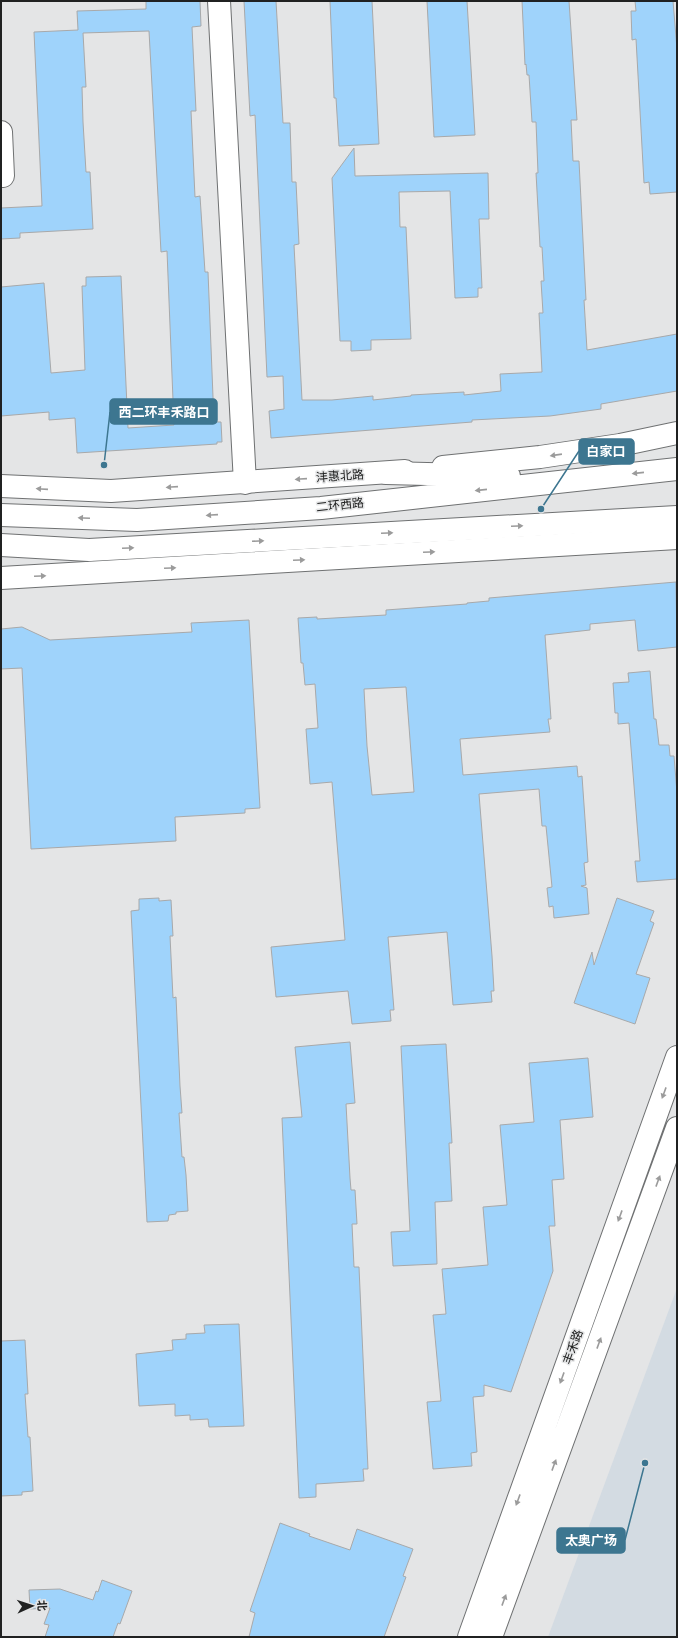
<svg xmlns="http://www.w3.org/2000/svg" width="678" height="1638" font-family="'Sofia Sans Condensed','Noto Sans SC',sans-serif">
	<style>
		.built { fill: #d3dbe2 }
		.building { fill: #9fd3fb; stroke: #a8a9aa; fill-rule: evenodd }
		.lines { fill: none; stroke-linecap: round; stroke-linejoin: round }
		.minor-casing { stroke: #6f7172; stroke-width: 24 }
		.secondary-casing { stroke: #6f7172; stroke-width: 24 }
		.trunk-casing { stroke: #6f7172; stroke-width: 24 }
		.minor { stroke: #fff; stroke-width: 22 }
		.secondary { stroke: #fff; stroke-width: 22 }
		.trunk { stroke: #fff; stroke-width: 22 }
		.trunk-bridge-casing { stroke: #6f7172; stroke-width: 24; stroke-linecap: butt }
		.trunk-bridge { stroke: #fff; stroke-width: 22 }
		.oneway { fill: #9b9b9b }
		.labels { text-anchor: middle; stroke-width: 3; stroke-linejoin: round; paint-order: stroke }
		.street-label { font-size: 12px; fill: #202121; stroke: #e4e5e6 }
		.leader { fill: none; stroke: #3d7690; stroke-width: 1.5 }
		.callout-dot { fill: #3d7690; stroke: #e4e5e6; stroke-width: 1.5 }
		.callout { fill: #3d7690; stroke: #3d7690; stroke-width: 1.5 }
		.callout-label { font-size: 13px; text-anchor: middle; font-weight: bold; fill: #fff }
	</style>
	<rect width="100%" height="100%" fill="#e4e5e6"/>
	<path class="built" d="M677,1288V1637H548Z"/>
	<path class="building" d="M146,1H200L201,26L192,27L196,111H191L195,197L200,196L205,272H208L214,422H221L222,442H217V444L77,453L75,418L49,420V412L1,416V287L44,283L51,373L85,370L82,286H86V277L121,276L128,428L174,425L167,251L161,252L149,31L83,33L86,87H82L83,122L86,172H90L93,229L20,233V238L1,239V208L42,206L34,32L78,30L77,11L146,9Z
		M244,1H276L283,123H290L292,182H296L299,244L294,245L302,400H332L373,396V400L411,396V395L464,392V395L501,391L500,374L542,372L539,313H543L541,281H544L542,247H540L539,227L536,173H538L536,122H532L529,75H527L526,64L525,65L522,1H569L577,120H571L573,161H579L586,300H584L587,350L677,334V391L601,404V409L550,416L472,420V422L271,438L269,411L284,409L283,376L267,377L255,115L250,116Z
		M330,1H372L379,144L339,146L336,98H334Z
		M427,1H467L475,135L434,137Z
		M635,1H673L677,49V192L650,194L649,182L644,183L636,39L632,40L631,11H636Z
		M354,148L355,176L488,173L489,219H479L482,288H478V297L455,298L450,191L399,192L400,227H406L411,339L371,340V350L351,351V341H340L332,178Z
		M676,582L677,647L638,651L635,620L590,624V630L545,635L551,719H548L550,732L460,739L463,775L577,766L578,777L582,776L588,862L584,863L586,885L581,886L587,888L589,914L554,918L553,906L549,907L547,888L552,887L546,826H542L539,789L479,794L492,956L494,991H491L492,1002L453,1005L447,932L388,937L394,1010H390L391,1021L352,1024L348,991L276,997L271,947L345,940L332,782L310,784L306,729L318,728L315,684L305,685L303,663H301L298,618L317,617V619L386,615V610L467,604V603L489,601V598ZM406,687L414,792L372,795L367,746L364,689Z
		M249,620L260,808L245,809V813L175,817L176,841L31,849L22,668L1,669V629L22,627L50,640L192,632L191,623Z
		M650,671L654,719H656L659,745H669L670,756H674L677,793V879L637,882L635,861H640L629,723L618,724V713H615L613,683L629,682L628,673Z
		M159,898V901L171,900L173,936H170L173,998L176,997L180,1086L182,1113H179L182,1157H184L186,1175L188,1211L176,1212V1214L169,1215L168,1221L147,1222L131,911L139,910V899Z
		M617,898L654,911L650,921L654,923L636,974L650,978L635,1024L574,1003L592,952L594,965Z
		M350,1042L355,1103L346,1104L350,1178L351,1190H355L357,1224H352L354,1267H359L368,1469H363L364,1481L316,1484V1497L299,1498L282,1118L302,1117L295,1047Z
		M446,1044L452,1143H449L452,1201L435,1202L437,1264L393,1266L391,1232L410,1231L401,1046Z
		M588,1058L593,1117L560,1120L564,1179L552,1180L555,1226H549L553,1271L511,1392L484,1385V1396L473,1397L477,1452L471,1453L472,1466L433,1469L427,1402L441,1401L433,1315L446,1314L442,1269L488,1265L483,1207L507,1205L500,1125L534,1122L529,1063Z
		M239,1324L244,1426L209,1427L208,1419L190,1420V1415L175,1416V1404L139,1406L136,1354L173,1350L172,1340L186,1339V1334L205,1333L204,1325Z
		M25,1340L28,1394H25L28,1437H30L33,1491L22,1492V1495L1,1496V1341Z
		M280,1523L310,1534L309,1536L350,1550L357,1529L413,1549L403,1576L406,1577L384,1637H249L255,1613L250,1611Z
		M102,1580L132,1591L120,1624L118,1623L113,1637H45L49,1625L44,1624L50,1608L30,1609L29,1590L60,1589L93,1600L96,1591L98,1592Z"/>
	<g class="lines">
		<g class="minor-casing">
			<path id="minor" d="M219,1L245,483
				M1,132L3,176H1"/>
		</g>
		<g class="secondary-casing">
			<path id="secondary" d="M443,467L540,457L620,445L677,433
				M1,486L111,491L405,471
				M1,578L677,538
				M469,1637L677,1057
				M491,1637L677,1128"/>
		</g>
		<g class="trunk-casing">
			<path id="trunk" d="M386,473L509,476
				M1,515L137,520L321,508L677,469
				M89,550L677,517"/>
		</g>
		<use href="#minor" class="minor"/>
		<use href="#secondary" class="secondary"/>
		<use href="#trunk" class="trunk"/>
		<g class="trunk-bridge-casing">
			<path id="trunk-bridge" d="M1,545L89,550"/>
		</g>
		<use href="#trunk-bridge" class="trunk-bridge"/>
	</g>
	<defs><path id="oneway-solid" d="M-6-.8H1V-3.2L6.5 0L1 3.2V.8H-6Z"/></defs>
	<g class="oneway">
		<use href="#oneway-solid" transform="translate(556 455) rotate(172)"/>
		<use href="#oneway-solid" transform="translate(638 473) rotate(174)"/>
		<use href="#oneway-solid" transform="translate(301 479) rotate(176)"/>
		<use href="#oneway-solid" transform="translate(172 487) rotate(176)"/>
		<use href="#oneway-solid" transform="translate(42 489) rotate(-176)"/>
		<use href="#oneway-solid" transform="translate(481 490) rotate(174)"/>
		<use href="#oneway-solid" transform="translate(212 515) rotate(176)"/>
		<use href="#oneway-solid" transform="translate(84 518) rotate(-178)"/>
		<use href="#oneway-solid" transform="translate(517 526) rotate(-3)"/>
		<use href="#oneway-solid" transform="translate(387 533) rotate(-3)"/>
		<use href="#oneway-solid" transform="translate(258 541) rotate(-3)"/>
		<use href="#oneway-solid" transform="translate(128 548) rotate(-3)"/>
		<use href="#oneway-solid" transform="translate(429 552) rotate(-3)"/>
		<use href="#oneway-solid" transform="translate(299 560) rotate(-3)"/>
		<use href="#oneway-solid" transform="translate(170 568) rotate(-3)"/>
		<use href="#oneway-solid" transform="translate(40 576) rotate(-3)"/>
		<use href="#oneway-solid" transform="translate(664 1093) rotate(110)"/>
		<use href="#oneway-solid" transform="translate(658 1181) rotate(-70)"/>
		<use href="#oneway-solid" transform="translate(620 1216) rotate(110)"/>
		<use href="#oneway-solid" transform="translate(599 1343) rotate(-70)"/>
		<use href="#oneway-solid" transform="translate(562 1378) rotate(110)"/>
		<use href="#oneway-solid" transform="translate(554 1465) rotate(-70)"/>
		<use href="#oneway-solid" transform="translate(518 1500) rotate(110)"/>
		<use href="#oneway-solid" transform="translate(504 1600) rotate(-70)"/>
	</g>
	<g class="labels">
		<g class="street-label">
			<text transform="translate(340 476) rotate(-4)" y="4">沣惠北路</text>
			<text transform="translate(340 505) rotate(-6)" y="4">二环西路</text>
			<text transform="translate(573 1347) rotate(-70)" y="4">丰禾路</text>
		</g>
	</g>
	<path class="leader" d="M104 465L110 412M541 509L579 451M645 1463L625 1540"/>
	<g class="callout-dot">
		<circle cx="104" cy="465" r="4"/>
		<circle cx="541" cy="509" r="4"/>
		<circle cx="645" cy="1463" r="4"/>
	</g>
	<g class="callout">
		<rect x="110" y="399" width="107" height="25" rx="4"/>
		<rect x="579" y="439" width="55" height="25" rx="4"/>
		<rect x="557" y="1528" width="68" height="25" rx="4"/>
	</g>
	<g class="callout-label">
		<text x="164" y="417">西二环丰禾路口</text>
		<text x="606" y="456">白家口</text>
		<text x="591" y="1545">太奥广场</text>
	</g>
	<rect width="678" height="1638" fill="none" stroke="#202121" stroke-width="4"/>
	<g transform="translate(32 1606) rotate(87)" stroke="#e4e5e6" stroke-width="3" paint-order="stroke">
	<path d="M0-3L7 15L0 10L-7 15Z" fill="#202121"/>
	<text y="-6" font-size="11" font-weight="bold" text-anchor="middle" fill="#202121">北</text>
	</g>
</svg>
